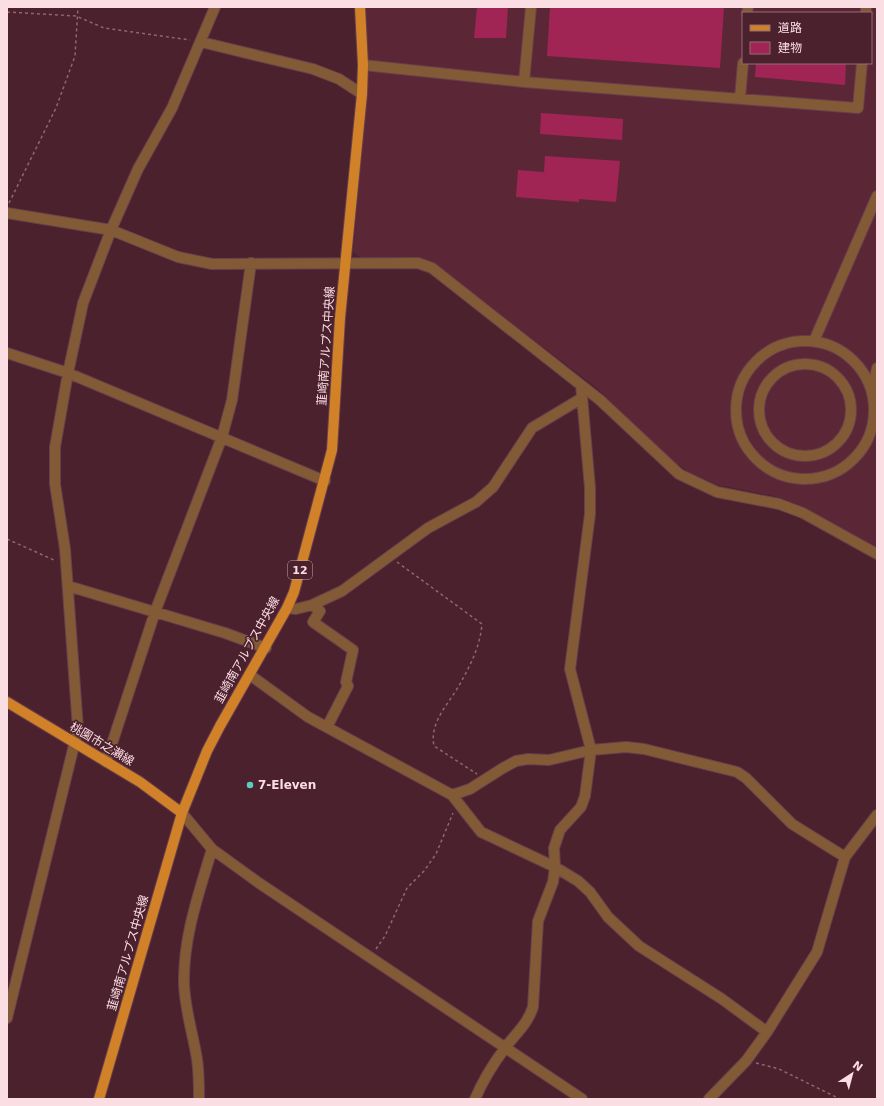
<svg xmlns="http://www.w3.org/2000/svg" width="884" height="1106" font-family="'DejaVu Sans','Noto Sans JP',sans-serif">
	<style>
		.built { fill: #5b2737; fill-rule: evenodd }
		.building { fill: #a12554 }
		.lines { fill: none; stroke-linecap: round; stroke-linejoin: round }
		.minor-casing { stroke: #683f4b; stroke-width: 12 }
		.major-casing { stroke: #683f4b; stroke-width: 12 }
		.path { stroke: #8d6772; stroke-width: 1.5; stroke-dasharray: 3 3; stroke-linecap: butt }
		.minor { stroke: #825b36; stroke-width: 10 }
		.major { stroke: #d18128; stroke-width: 10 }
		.poi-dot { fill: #59cebe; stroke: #4c212e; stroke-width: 1.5 }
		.labels { text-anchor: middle; stroke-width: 3.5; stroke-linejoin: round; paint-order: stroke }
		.shield { fill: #4c212e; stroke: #c6a5ad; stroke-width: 1 }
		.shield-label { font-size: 11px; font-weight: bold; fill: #fbdee4 }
		.street-label { font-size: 12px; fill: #fbdee4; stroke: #4c212e }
		.poi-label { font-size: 12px; font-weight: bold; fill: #fbdee4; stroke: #4c212e; text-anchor: start }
	</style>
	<rect width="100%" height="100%" fill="#4c212e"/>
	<path class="built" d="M366,7H877V547L806,508L774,496L718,485L691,473L671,460L598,389L435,264L414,259L361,258L353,252L368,83ZM743,13H871V63H743Z"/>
	<path class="building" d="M477,7H508L506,38H474Z
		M550,7H724L720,68L547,56Z
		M756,63H846L845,85L755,77Z
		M541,113L623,119L622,140L540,134Z
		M545,156L620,161L616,202L579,199V202L516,197L518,170L544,172Z"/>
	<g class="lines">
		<g class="minor-casing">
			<path id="minor" d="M747,13L748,7
				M866,13V7
				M201,42L313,69L339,79L362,94
				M363,65L524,82L858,108L862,63
				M524,82L531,7
				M740,98L743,63
				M7,213L111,230L178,257L212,264L418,263L432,268L600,400L679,474L717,492L779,504L803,513L877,554
				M814,341L877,196
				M736 410a69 69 0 1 1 138 0a69 69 0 1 1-138 0Z
				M7,353L68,373L325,481
				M759 410a46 46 0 1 1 92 0a46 46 0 1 1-92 0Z
				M872,391L877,368
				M68,586L225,633L266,648
				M312,605L320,611L313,622L353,650L346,682L348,686L327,727
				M287,608L296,609L312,605L342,591L428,528L476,502L493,487L532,428L582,398
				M250,675L308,717L452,795L481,832L555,867L578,881L590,892L608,917L639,946L722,999L767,1032
				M106,762L155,612L222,437L232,400L251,263
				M452,795L470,789L503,768L516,761L528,759L549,760L591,750L626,747L644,749L737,772L746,778L792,824L845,857
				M182,813L212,849L259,883L582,1099
				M7,1018L78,729L65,549L55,484V447L68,373L83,303L111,230L138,169L172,108L215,7
				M199,1099C199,1086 199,1072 197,1059C193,1034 185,1010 184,984C183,937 199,893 212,849
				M475,1099C483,1080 493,1064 505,1048C516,1033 527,1025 533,1007L538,921L553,882L555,867L554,848L560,830L581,807L585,796L591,750L570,669L590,514V488L581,385
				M709,1099L746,1061L767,1032L817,952L845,857L877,815"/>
		</g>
		<g class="major-casing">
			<path id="major" d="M7,702L140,782L182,813
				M99,1099L182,813L207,751L220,726L287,608L294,592L332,450L340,318L362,94L363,65L360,7"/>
		</g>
		<path class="path" d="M7,12L76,16L104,28L190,40
			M9,203L56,108L75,56L78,7
			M7,539L56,561
			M397,562L482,624C480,646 471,664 461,682C450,703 429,721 434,746L477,774
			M376,949L385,936L407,888L424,871L436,854L453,813
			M756,1063L779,1069L840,1099"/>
		<use href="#minor" class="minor"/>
		<use href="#major" class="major"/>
	</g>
	<circle class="poi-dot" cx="250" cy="785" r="4"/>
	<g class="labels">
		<rect class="shield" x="288" y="561" width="24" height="18" rx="3"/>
		<g class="shield-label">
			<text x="300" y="574">12</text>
		</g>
		<g class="street-label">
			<text transform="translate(326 346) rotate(-86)" y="4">韮崎南アルプス中央線</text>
			<text transform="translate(247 650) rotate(-61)" y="4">韮崎南アルプス中央線</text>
			<text transform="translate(102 744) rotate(31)" y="4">桃園市之瀬線</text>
			<text transform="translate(128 953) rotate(-74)" y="4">韮崎南アルプス中央線</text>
		</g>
		<g class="poi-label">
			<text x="258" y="789">7-Eleven</text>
		</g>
	</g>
	<rect width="884" height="1106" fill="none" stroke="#fbdee4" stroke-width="16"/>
	<rect x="742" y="12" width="130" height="52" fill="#4c212e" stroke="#926d77"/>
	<rect x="750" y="25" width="20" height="6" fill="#d18128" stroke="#926d77"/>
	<text x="778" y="32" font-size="12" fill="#fbdee4">道路</text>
	<rect x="750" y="42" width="20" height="12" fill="#a12554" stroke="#926d77"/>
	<text x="778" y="52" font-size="12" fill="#fbdee4">建物</text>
	<g transform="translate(852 1074) rotate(36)" stroke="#4c212e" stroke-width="3" paint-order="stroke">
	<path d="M0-3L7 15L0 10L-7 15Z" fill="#fbdee4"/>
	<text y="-6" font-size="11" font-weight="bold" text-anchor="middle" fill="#fbdee4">N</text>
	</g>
</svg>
